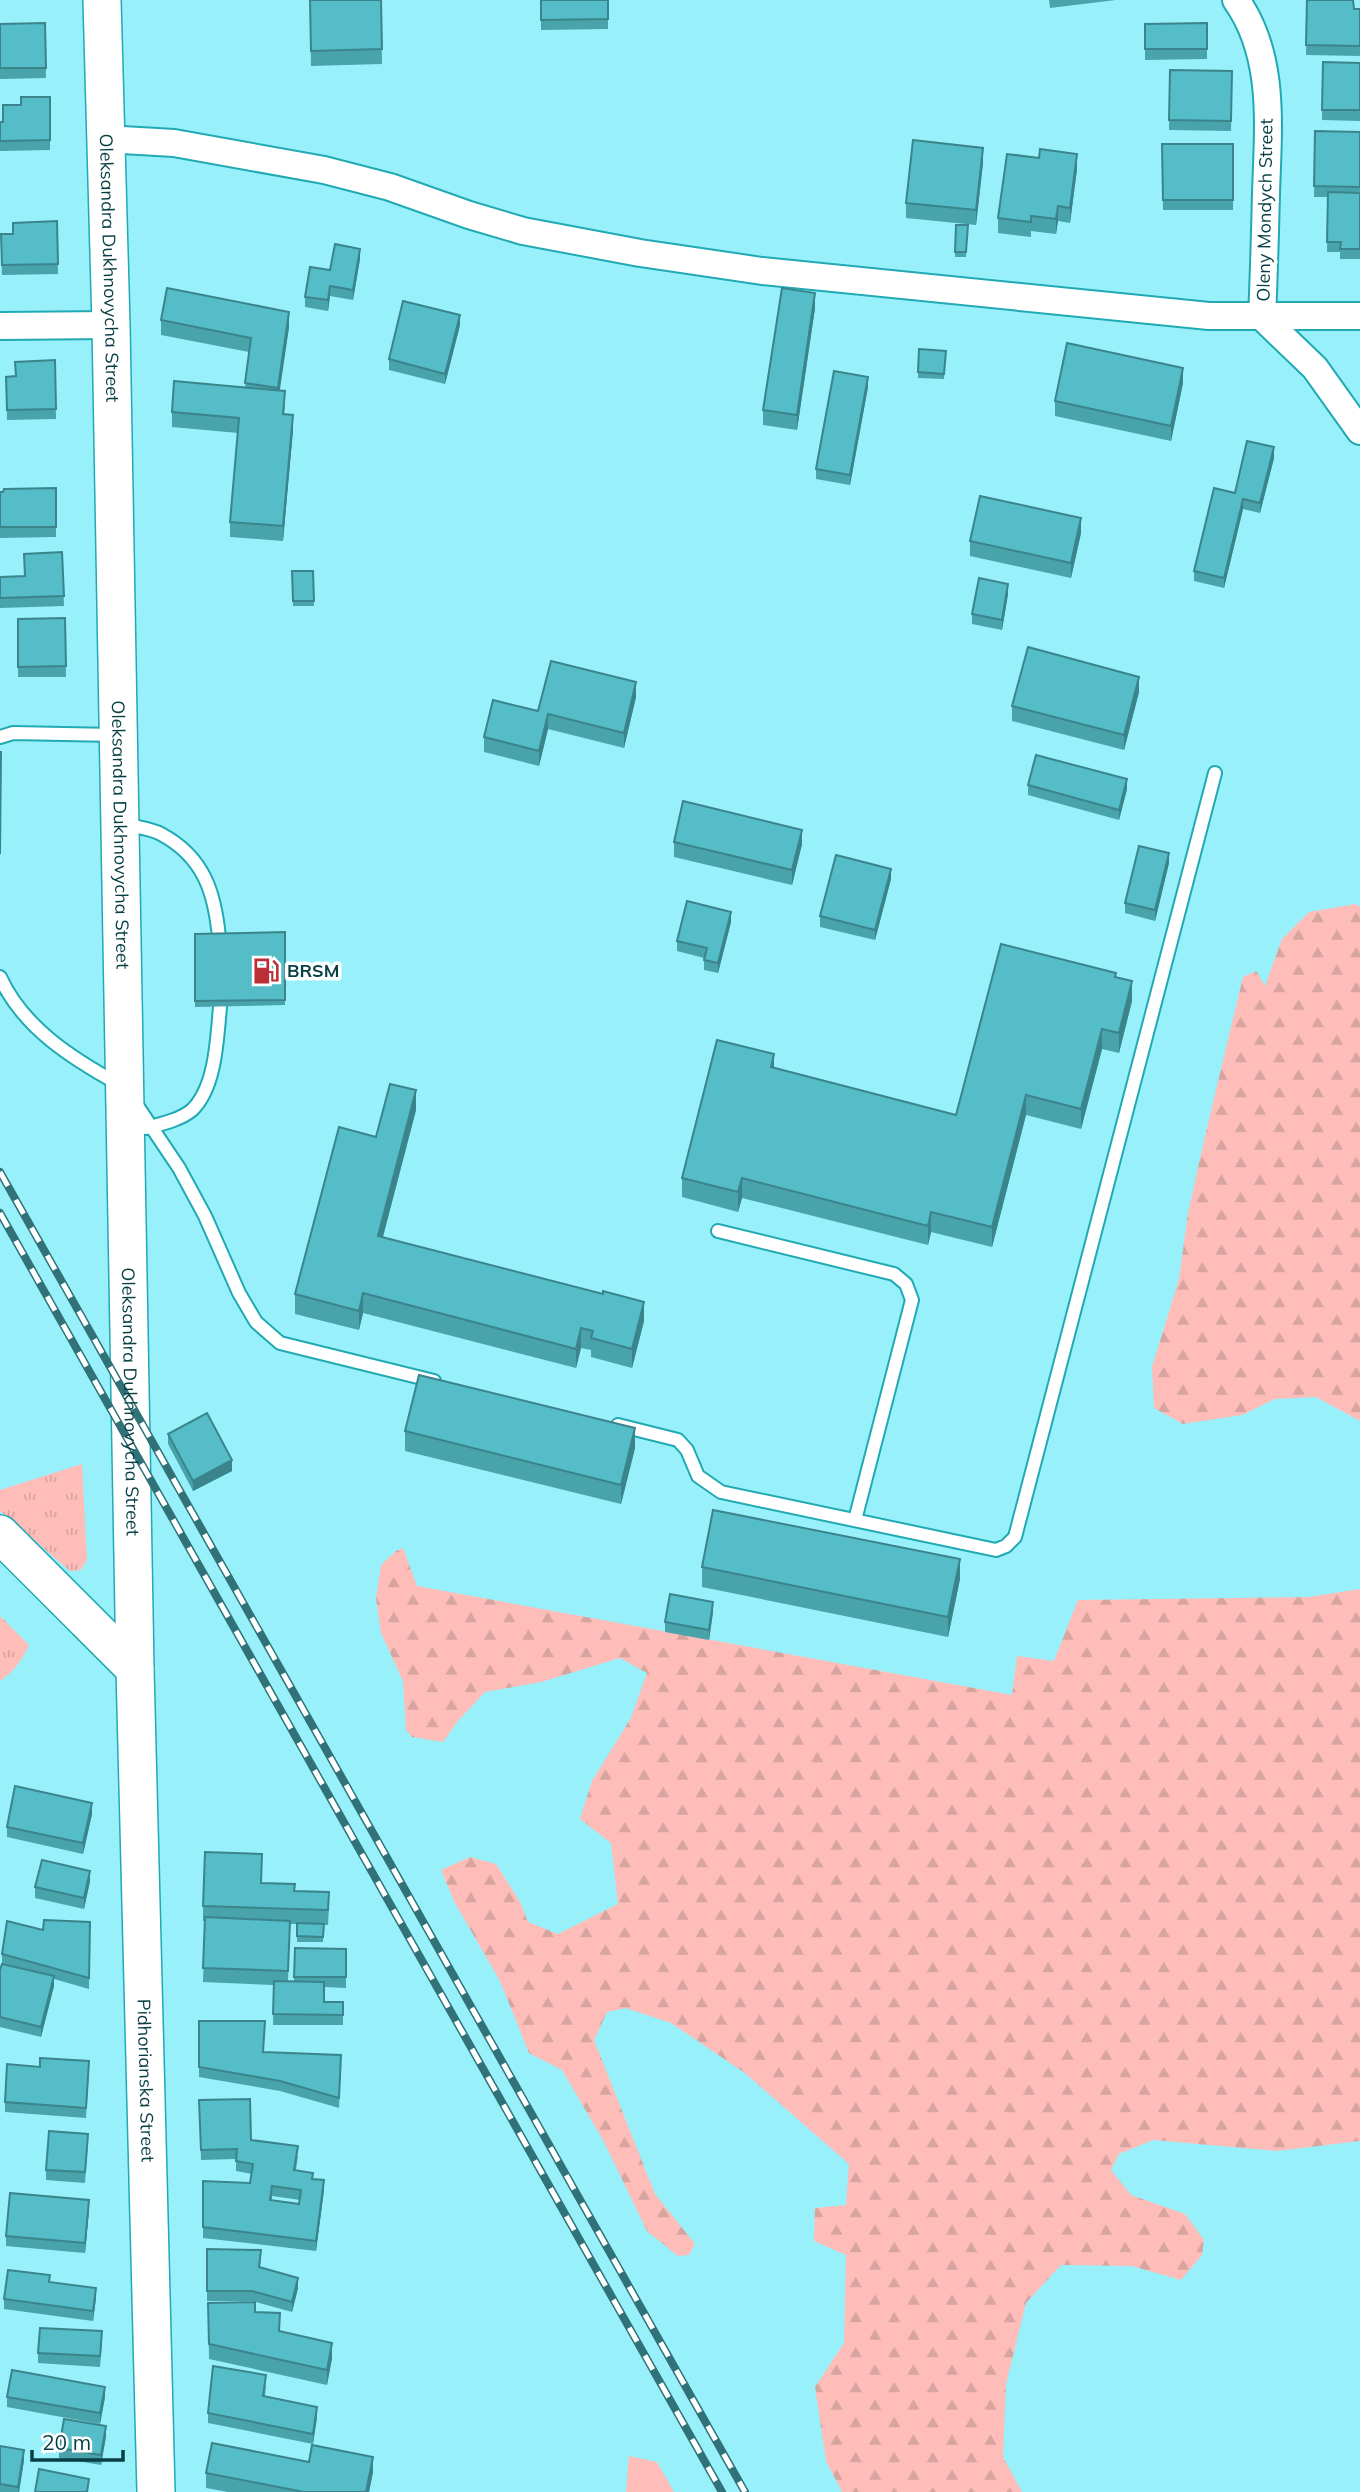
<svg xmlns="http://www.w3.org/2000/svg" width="1360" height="2492" font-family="Mulish,sans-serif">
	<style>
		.grass { fill: url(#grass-tufts) }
		.forest { fill: url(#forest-firs) }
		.green { fill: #febdb9 }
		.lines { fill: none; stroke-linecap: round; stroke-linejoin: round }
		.lane-casing { stroke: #21a9b4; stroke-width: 16 }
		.street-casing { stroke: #21a9b4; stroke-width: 30 }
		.secondary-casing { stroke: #21a9b4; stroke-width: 40 }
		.lane { stroke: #fff; stroke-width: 12 }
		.street { stroke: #fff; stroke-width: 26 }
		.secondary { stroke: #fff; stroke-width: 37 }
		.rail-casing { stroke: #307278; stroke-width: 8 }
		.rail { stroke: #fff; stroke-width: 5; stroke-dasharray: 16; stroke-linecap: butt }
		.wall { fill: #48a3ab; fill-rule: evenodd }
		.shaded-wall { fill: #3b848b }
		.building { fill: #54bdc7; stroke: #3b848b; stroke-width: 2; fill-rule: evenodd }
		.labels { text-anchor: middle; stroke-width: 7; stroke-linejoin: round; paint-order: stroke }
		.street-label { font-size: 18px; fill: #073f44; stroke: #fff }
		.poi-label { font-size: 18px; font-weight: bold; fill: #073f44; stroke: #fff; text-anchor: start }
	</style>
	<defs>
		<pattern id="grass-tufts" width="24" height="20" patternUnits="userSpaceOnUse" patternTransform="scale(1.75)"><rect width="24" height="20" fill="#febdb9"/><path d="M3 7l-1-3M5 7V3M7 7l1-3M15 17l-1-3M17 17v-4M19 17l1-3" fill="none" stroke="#d8a4a0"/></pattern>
		<pattern id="forest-firs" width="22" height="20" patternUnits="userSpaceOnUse" patternTransform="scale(1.75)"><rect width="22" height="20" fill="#febdb9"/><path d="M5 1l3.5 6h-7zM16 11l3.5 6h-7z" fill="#d8a4a0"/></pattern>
	</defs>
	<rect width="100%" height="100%" fill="#98f1fa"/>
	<path class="grass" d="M82,1464L87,1560L81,1570L70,1571L0,1511V1490Z
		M0,1616L29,1645C22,1660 14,1672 0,1681Z"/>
	<path class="forest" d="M1356,904L1360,907V1421L1316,1397L1275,1399L1242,1415L1183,1424L1154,1408L1152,1367L1179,1279L1188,1213L1205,1136L1243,977L1256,971L1265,986L1282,939L1309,912Z
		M403,1548L417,1586L1012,1695L1017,1656L1054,1661L1078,1600L1309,1597L1360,1589V2141L1277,2151L1153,2140L1119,2154L1111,2170L1131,2195L1185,2214L1204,2240L1202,2255L1181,2280L1132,2266L1061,2265L1026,2303L1006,2384L1003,2457L1022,2492H842L826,2461L815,2387L844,2343L846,2255L814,2241L815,2208L846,2205L849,2164L745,2073L671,2023L626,2008L607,2012L594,2040L655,2194L695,2244L689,2255L678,2256L647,2231L603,2140L562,2070L529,2053L500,1981L455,1903L441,1870L470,1857L496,1864L520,1902L528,1922L558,1934L618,1904L611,1843L580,1819L592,1781L631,1718L647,1673L620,1658L541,1682L485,1692L457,1722L443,1742L412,1737L406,1730L403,1681L381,1633L376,1598L381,1565L396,1551Z"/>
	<path class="green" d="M629,2456L657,2462L674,2492H626Z"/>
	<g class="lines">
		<g class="lane-casing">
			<path id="lane" d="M0,737L13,733L115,735
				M124,824C136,827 150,828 161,834C204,857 215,893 219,938
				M0,977C23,1028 73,1059 120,1085
				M134,1101L179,1168L205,1216L239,1293L256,1322L280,1343L434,1381
				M146,1128C161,1124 180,1120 192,1110C216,1087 217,1038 220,1007
				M718,1231L894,1274L906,1284L912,1300L855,1520
				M618,1425L678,1440L687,1450L698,1476L721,1492L996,1550L1006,1546L1015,1537L1215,773"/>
		</g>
		<g class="street-casing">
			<path id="street" d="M1236,0C1276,56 1268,128 1266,193C1265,234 1264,275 1262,317L1315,368L1360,431
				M105,139L174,143L324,170L390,187L469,215L523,231L640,253L762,271L1209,316H1360
				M0,326L111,325"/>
		</g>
		<g class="secondary-casing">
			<g id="secondary">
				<path id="s1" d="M102,0L111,325L135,1669L156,2492"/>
				<path d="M0,1534L135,1669"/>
			</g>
		</g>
		<use href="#lane" class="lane"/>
		<use href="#street" class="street"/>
		<use href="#secondary" class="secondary"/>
		<g class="rail-casing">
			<path id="rail" d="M0,1172L745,2492
				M0,1213L722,2492"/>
		</g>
		<use href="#rail" class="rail"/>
	</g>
	<path class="wall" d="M310,0H381L382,64L311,66Z
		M541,0H608V29L541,30Z
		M1049,0H1116L1050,8Z
		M1307,0L1354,9H1360V56L1306,55Z
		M45,23L46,78L0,79V24Z
		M1207,23V59L1145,60V24Z
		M1323,62L1360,63V121L1322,120Z
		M1170,70L1232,71L1231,131L1169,130Z
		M50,97V150L0,151V122H3L21,105Z
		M1315,131L1360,132V259H1340V252H1327L1328,197H1314Z
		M1162,144H1233V210H1163Z
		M983,163L976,225L906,218V203Z
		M1077,169L1070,223L1058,221L1056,234L1031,231V237L998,233V218Z
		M57,221L58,274L2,275L1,234H13Z
		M956,225H968L966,257H955Z
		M360,259L353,300L330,296L328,311L305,307V297L330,270Z
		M815,308L797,430L763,425V410Z
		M161,320L289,327L279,390L285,406L284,415L293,430L283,541L230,537V522L238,433L172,427V412L245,387L249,352L161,335Z
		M460,325L445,384L389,370V359Z
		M919,349L946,351L944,379L918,378Z
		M55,360L56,419L7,420L6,377L16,376Z
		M1183,383L1171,441L1055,416V401Z
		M868,387L850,485L816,479V469Z
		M1274,458L1260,513L1243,509L1224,588L1194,581V571L1235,493Z
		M56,488V537L0,538V492Z
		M1081,533L1071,578L970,556V541Z
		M62,552L64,606L0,608V577L24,576Z
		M292,571H313L314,606H293Z
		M1008,594L1002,630L972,624V614Z
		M65,618L66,677H18V619Z
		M1139,692L1124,750L1012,721V706Z
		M636,697L624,748L548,729L539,766L484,752V737L538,711Z
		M1028,785L1127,789L1119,820L1028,795Z
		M674,842L802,844L792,885L674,857Z
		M1169,863L1155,921L1125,913V903Z
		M891,879L875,940L820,927V916Z
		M731,922L718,973L704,970V958L677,951V941Z
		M285,932V1005L195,1007V934Z
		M1116,977L1132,1001L1119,1053L1102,1049L1081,1129L1026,1115L992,1247L931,1232L928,1245L742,1198L738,1212L682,1197V1178L774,1068L956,1115Z
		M416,1110L383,1237L644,1321L632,1368L591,1357V1350L581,1348L576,1368L363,1313L359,1330L295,1314V1294L376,1137Z
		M405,1431L635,1448L621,1504L405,1451Z
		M168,1434L232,1471L193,1491L168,1444Z
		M702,1567L960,1579L948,1637L702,1587Z
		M713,1612L709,1640L665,1632V1622Z
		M92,1814L83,1854L7,1837V1827Z
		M262,1869L261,1883L295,1891L329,1907L328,1925H324L323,1942H297V1924H290L288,1981H294L295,1948L346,1949V1988L324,1987V2002H343V2025H273L274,1985L203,1982L205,1921H203V1906Z
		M90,1881L84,1909L35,1898V1887Z
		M90,1922L89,1989L54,1979V1986L41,2037L0,2027V1970L2,1964V1954L43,1930Z
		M199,2021L264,2052L341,2065L339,2108L280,2091L199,2077Z
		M40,2067L89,2072L86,2118L5,2112V2102Z
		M199,2100L251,2140L298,2156L296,2170L313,2179L324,2190L316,2251L203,2238V2181L250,2183L252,2174L236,2171V2159L201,2160ZM272,2196L300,2200L299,2204L272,2200Z
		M88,2144L85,2183L46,2180V2170Z
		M89,2210L85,2253L6,2246V2236Z
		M207,2249L261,2260L260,2267L298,2288L292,2312L252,2301H207Z
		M50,2282L96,2298L93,2321L4,2309V2299Z
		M208,2303L255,2312L279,2332L332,2358L327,2385L209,2359Z
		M102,2342L100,2367L38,2363V2353Z
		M266,2385L265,2396L317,2417L313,2444L208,2423V2413Z
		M7,2397H105L100,2424L7,2407Z
		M106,2436L101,2465L59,2458V2448Z
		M0,2446L24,2460L19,2492H0Z
		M309,2462L373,2472L369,2492H228L206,2488V2473Z"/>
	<path class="shaded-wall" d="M983,148V163L976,225V210Z
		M1077,154V169L1070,223V208Z
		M1058,206V221L1056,234V219Z
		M360,249V259L353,300V290Z
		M330,286V296L328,311V300Z
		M815,293V308L797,430V415Z
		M289,312V327L278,403V388Z
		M460,315V325L445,384V374Z
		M1183,368V383L1171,441V426Z
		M868,377V387L850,485V475Z
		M293,415V430L283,541V526Z
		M1274,447V458L1260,513V503Z
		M1243,499V509L1224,588V578Z
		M1081,518V533L1071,578V563Z
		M1008,584V594L1002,630V620Z
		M1139,677V692L1124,750V735Z
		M636,682V697L624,748V733Z
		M548,714V729L539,766V751Z
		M1127,779V789L1119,820V810Z
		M802,830V844L792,885V870Z
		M1169,853V863L1155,921V910Z
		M891,869V879L875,940V930Z
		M731,912V922L718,973V963Z
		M1132,981V1001L1119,1053V1033Z
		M1102,1029V1049L1081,1129V1109Z
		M774,1054V1074L771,1067Z
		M416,1090V1110L378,1255V1236Z
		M1026,1095V1115L992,1247V1227Z
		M742,1178V1198L738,1212V1192Z
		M931,1212V1232L928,1245V1226Z
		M363,1293V1313L359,1330V1311Z
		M644,1302V1321L632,1368V1349Z
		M581,1328V1348L576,1368V1349Z
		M635,1428V1448L621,1504V1485Z
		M232,1460V1471L193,1491V1481Z
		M960,1559V1579L948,1637V1617Z
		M713,1602V1612L709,1640V1630Z
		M92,1803V1814L83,1854V1843Z
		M90,1871V1881L84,1909V1898Z
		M54,1976V1986L41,2037V2027Z
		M324,2180V2190L316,2251V2241Z
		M89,2200V2210L85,2253V2243Z
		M298,2278V2288L292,2312V2302Z
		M96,2288V2298L93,2321V2311Z
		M332,2343V2358L327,2385V2370Z
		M105,2387V2397L100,2424V2413Z
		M317,2407V2417L313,2444V2434Z
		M106,2426V2436L101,2465V2455Z
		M24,2450V2460L19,2492H18Z
		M373,2457V2472L369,2492H366Z"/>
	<path class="building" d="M310,0H381L382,49L311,51Z
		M541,0H608V19L541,20Z
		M1307,0H1353L1354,9H1360V46L1306,45Z
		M45,23L46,68H0V24Z
		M1207,23V49H1145V24Z
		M1323,62L1360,63V110H1322Z
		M1170,70L1232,71L1231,121L1169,120Z
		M21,97H50V140L0,141V122H3V105H21Z
		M1315,131L1360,132V187L1314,186Z
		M913,140L983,148L976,210L906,203Z
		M1162,144H1233V200H1163Z
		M1040,149L1077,154L1070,208L1058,206L1056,219L1031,216V222L998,218L1007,154L1039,158Z
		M1328,192L1360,193V249H1340L1341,242H1327Z
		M57,221L58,264L2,265L1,234H13V223Z
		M956,225H968L966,252H955Z
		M335,244L360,249L353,290L330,286L328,300L305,297L310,267L330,270Z
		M167,288L289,312L278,388L245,383L251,338L161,320Z
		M782,288L815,293L797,415L763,410Z
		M403,301L460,315L445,374L389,359Z
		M1067,343L1183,368L1171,426L1055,401Z
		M919,349L946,351L944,374L918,372Z
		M55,360L56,409L7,410L6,377L16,376L15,362Z
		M834,371L868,377L850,475L816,469Z
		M174,381L285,391L283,414L293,415L283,526L230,522L239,418L172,412Z
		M1247,441L1274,447L1260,503L1243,499L1224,578L1194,571L1214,488L1235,493Z
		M56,488V527H0V492H3L4,489Z
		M980,496L1081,518L1071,563L970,541Z
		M62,552L64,596L0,598V577L25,576L24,554Z
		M292,571H313L314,601H293Z
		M979,578L1008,584L1002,620L972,614Z
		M65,618L66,666L18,667V619Z
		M1028,647L1139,677L1124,735L1012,706Z
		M551,661L636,682L624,733L548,714L539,751L484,737L493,700L538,711Z
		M0,752H1L0,854Z
		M1036,755L1127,779L1119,810L1028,785Z
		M683,801L802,830L792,870L674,842Z
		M1139,846L1169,853L1155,910L1125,903Z
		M836,855L891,869L875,930L820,916Z
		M687,901L731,912L718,963L704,960L707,948L677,941Z
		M285,932V1000L195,1001V934Z
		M1001,944L1116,973L1115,977L1132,981L1119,1033L1102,1029L1081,1109L1026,1095L992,1227L931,1212L928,1226L742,1178L738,1192L682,1178L717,1040L774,1054L771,1067L956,1115Z
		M390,1084L416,1090L378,1236L603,1294V1291L644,1302L632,1349L591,1338L593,1331L581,1328L576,1349L363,1293L359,1311L295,1294L339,1127L376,1137Z
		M419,1375L635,1428L621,1485L405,1431Z
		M207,1413L232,1460L193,1481L168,1434Z
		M713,1510L960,1559L948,1617L702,1567Z
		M670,1594L713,1602L709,1630L665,1622Z
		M15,1786L92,1803L83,1843L7,1827Z
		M205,1852L262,1854L261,1883L295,1884L294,1891L329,1892L328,1910L203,1906Z
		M42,1860L90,1871L84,1898L35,1887Z
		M205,1917L290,1921L288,1971L203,1968Z
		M44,1920L90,1922L89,1978L2,1954L7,1921L43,1930Z
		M297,1923L324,1924L323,1937L297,1936Z
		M295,1948L346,1949V1977H294Z
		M2,1964L54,1976L41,2027L0,2017V1970Z
		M274,1981L324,1982V2002H343V2015L273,2014Z
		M199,2021H265L263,2052L341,2055L339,2098L280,2081L199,2067Z
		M40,2058L89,2061L86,2108L5,2102L7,2064L40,2067Z
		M250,2099L251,2140L298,2146L294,2170L313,2173L312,2179L324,2180L316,2241L203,2227V2181L250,2183L253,2164L236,2161L237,2149L201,2150L199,2100ZM272,2186L301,2190L299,2204L270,2200Z
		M49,2131L88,2134L85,2172L46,2170Z
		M10,2193L89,2200L85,2243L6,2236Z
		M207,2249L261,2250L259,2267L298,2278L292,2302L252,2291H207Z
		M8,2270L50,2275L49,2282L96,2288L93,2311L4,2299Z
		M255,2302V2312L280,2313L279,2331L332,2343L327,2370L209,2344L208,2303Z
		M40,2328L102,2331L100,2356L38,2353Z
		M213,2366L266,2375L263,2396L317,2407L313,2434L208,2413Z
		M12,2370L105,2387L100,2413L7,2397Z
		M64,2419L106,2426L101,2455L59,2448Z
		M212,2443L309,2462L312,2445L373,2457L366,2492H304L206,2473Z
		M0,2446L24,2450L18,2487L0,2484Z
		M39,2469L89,2479L87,2492H35Z"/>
	<defs>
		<g id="fuel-bare" transform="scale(2.1)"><path d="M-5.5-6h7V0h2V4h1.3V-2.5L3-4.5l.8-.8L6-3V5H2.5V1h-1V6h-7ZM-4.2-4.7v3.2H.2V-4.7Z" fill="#bd2d35" stroke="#fff" stroke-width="2.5" paint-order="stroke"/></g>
	</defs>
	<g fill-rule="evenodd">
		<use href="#fuel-bare" x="266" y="971"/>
	</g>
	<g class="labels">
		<g class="street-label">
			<text transform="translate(1265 210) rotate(-89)" y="6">Oleny Mondych Street</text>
			<text dy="6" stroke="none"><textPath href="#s1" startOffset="268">Oleksandra Dukhnovycha Street</textPath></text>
			<text dy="6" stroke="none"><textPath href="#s1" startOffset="835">Oleksandra Dukhnovycha Street</textPath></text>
			<text dy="6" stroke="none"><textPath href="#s1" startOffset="1402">Oleksandra Dukhnovycha Street</textPath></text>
			<text dy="6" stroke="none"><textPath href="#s1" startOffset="2081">Pidhorianska Street</textPath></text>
		</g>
		<g class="poi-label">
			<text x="287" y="977">BRSM</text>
		</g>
	</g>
	<path d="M32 2450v10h91v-10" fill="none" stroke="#073f44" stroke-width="3.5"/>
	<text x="42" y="2450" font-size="21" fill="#073f44" stroke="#ffffff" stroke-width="5" paint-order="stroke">20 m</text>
</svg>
